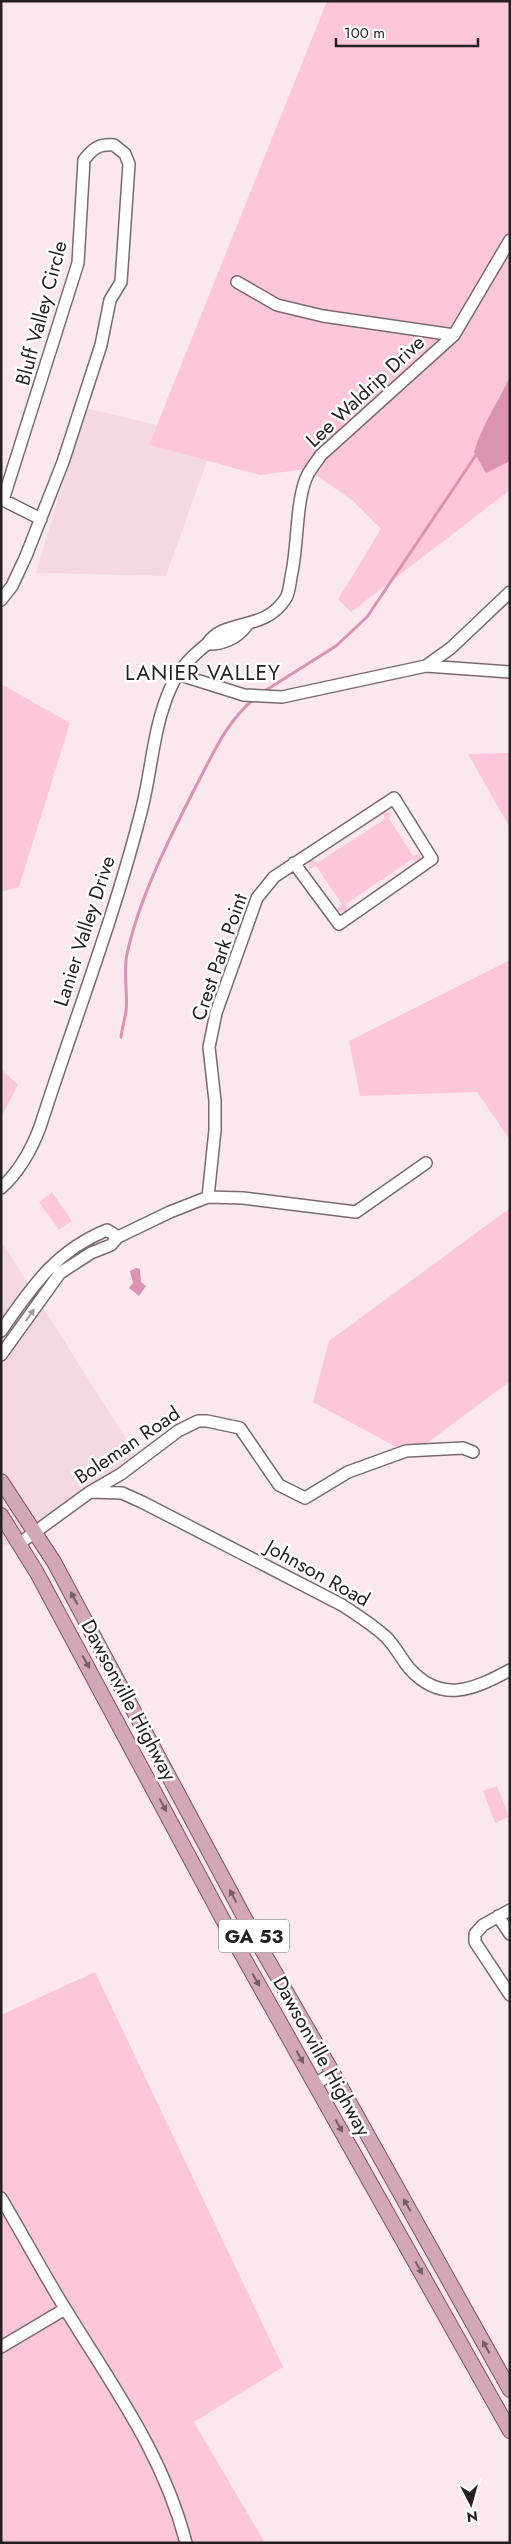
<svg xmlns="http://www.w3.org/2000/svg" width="511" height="2544" font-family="Jost,sans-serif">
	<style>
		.built { fill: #f4d9e3 }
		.green { fill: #fdc6db }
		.water { fill: #dc92b0 }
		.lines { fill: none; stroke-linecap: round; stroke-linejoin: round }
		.stream { stroke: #dc92b0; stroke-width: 3 }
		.minor-casing { stroke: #7a6a70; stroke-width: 14 }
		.major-casing { stroke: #835367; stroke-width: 16 }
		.minor { stroke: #fff; stroke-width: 11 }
		.major { stroke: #d2a8b9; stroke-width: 14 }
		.oneway { fill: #9e9b9c }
		.oneway2 { fill: #745d66 }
		.labels { text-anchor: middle; stroke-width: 5; stroke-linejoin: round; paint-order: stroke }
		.shield { fill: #fff; stroke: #686365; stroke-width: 1 }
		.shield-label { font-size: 19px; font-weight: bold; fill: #272023 }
		.street-label { font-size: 20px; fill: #272023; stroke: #fff }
		.neighbourhood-label { font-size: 21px; letter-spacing: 1px; fill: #272023; stroke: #fff }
	</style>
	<rect width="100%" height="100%" fill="#fbe8ef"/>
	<path class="built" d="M85,408L157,425L150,445L207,461L166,576L36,573Z
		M1,1241L138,1458L1,1549Z"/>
	<path class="green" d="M327,1H510V490L351,612L338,599L381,529L352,500L307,469L260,475L149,445Z
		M1,684L70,723L19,887L1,892Z
		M510,753V828L468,754Z
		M382,812L392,813L389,818L413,856L419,854L421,859L417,863L412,859L346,904L347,912H339L337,909L342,904L316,866L309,869V863L312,858L317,863L385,819Z
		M510,960V1140L477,1092L360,1096L349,1041Z
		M1,1069L18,1085L1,1117Z
		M52,1192L72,1221L59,1230L39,1202Z
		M510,1208V1381L411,1455L313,1402L329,1341Z
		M497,1786L509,1817L495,1823L483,1791Z
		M95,1972L283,2367L194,2422L265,2543H1V2015Z"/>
	<path class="water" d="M510,377V461L486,473L474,452C482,425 498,402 510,377Z
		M136,1268L140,1269L141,1282L146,1286L139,1296L129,1288L133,1283L130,1271Z"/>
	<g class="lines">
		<path class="stream" d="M263,692L336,646L367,617L476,455
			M121,1037C122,1028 125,1019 126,1011C128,992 123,973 127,954C139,898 170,837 196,786C213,754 226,722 254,699"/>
		<g class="minor-casing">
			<path id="minor" d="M237,282L277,305L323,316L454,335
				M1,600L12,586L26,556L63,462L101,345L110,300L121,282L129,164L125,154L114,145C99,144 93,148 84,160L78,263L3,500L41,519
				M247,625C238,638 222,645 207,644C225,617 264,633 286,598C290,591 290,580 292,572C298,543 296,497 308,474C312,467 317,461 321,455L454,335L510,240
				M426,666L451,648L510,592
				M177,674L244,695L282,697L426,666L510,672
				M1,1188C20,1171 31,1151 40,1127C73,1024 113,921 140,816C152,773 152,729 171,687C179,669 191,657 207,644
				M208,1197L215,1130V1101L209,1047L216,1013L257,898L274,877L394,798L432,859L339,924L294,863
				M1,1331C32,1287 55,1251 107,1230L118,1237
				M1,1355L60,1273L91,1253L111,1245L118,1237L170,1212L208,1197L243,1198L356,1212L426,1163
				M91,1492L122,1493L142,1502L342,1605C357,1615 372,1624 386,1637C395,1646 401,1658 409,1668C441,1704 473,1690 510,1670
				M20,1543L90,1492L121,1474L178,1431L198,1421H207L240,1428L279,1485L305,1498L348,1472L406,1451L463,1448L473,1452
				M510,1910L483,1925L475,1934V1942L510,1995
				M498,1916L510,1934
				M315,2084L333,2073
				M1,2198C23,2235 43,2273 66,2310C113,2387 163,2454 186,2543
				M1,2347L65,2309"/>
		</g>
		<g class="major-casing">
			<path id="major" d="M1,1481L54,1562L258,1943L333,2073L510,2390
				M1,1515L37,1573L237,1946L510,2431"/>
		</g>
		<use href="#minor" class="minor"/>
		<use href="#major" class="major"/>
	</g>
	<defs><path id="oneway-solid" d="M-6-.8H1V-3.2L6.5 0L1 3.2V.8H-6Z" transform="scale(1.25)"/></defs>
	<use class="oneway" href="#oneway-solid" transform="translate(30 1315) rotate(-55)"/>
	<g class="oneway2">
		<use href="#oneway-solid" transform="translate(74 1598) rotate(-119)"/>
		<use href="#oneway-solid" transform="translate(86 1662) rotate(61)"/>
		<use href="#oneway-solid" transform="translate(163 1805) rotate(62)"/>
		<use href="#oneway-solid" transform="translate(233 1896) rotate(-118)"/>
		<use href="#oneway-solid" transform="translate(256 1980) rotate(61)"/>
		<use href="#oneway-solid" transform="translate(300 2057) rotate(61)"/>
		<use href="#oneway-solid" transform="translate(339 2126) rotate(61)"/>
		<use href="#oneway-solid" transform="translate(407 2205) rotate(-120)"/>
		<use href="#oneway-solid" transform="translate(419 2268) rotate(61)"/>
		<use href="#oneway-solid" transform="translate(486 2347) rotate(-119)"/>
	</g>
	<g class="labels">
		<rect class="shield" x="219" y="1919.5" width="70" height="33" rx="4"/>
		<g class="shield-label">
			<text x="254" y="1943">GA 53</text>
		</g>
		<g class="street-label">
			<text transform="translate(41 313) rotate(-75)" y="7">Bluff Valley Circle</text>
			<text transform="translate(365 391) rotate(-43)" y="7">Lee Waldrip Drive</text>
			<text transform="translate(84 931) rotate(-72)" y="7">Lanier Valley Drive</text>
			<text transform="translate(219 957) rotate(-71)" y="7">Crest Park Point</text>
			<text transform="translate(127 1445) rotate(-34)" y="7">Boleman Road</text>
			<text transform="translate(318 1573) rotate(29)" y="7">Johnson Road</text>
			<text transform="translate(129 1700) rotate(62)" y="7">Dawsonville Highway</text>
			<text transform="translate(322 2056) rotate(61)" y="7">Dawsonville Highway</text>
		</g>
		<g class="neighbourhood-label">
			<text x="203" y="680">LANIER VALLEY</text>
		</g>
	</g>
	<rect width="511" height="2544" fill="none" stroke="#272023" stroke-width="5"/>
	<g transform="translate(471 2504) rotate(174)" stroke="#ffffff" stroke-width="4" paint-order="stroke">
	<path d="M0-4L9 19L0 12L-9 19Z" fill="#272023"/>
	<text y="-8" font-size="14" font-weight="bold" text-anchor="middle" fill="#272023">N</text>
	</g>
	<path d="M336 38v8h142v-8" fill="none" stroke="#272023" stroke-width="2.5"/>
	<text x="344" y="38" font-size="15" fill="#272023" stroke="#ffffff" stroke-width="4" paint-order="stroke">100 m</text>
</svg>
